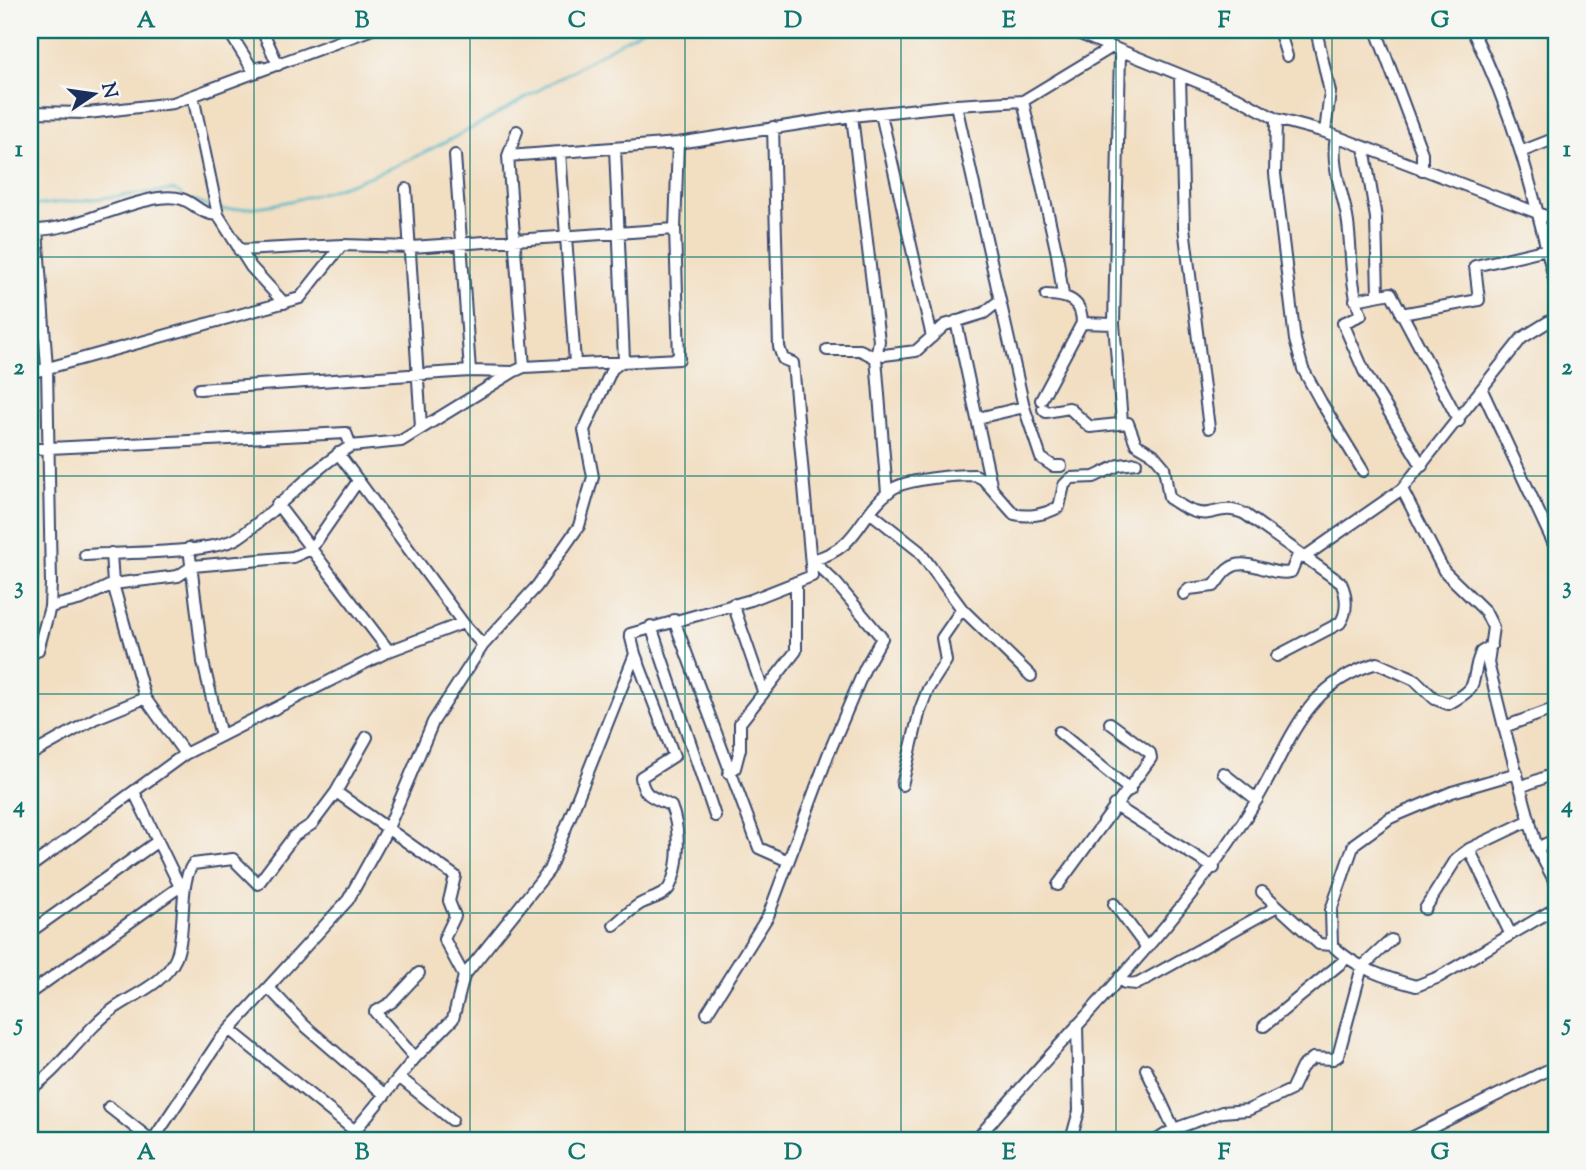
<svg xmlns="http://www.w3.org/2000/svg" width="1586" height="1170" font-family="'Sorts Mill Goudy',serif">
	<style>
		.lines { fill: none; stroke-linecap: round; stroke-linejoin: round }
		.stream { stroke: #45b3c0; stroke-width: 2.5 }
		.minor-casing { stroke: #3b496d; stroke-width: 14 }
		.minor { stroke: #fff; stroke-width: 10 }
		.grid { fill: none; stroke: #0f766e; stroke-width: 2; stroke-opacity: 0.55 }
		.neatline { fill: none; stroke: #0f766e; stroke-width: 2.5 }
		.grid-label { font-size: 23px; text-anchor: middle; font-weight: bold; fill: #0f766e }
	</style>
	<rect width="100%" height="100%" fill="#f6f6f2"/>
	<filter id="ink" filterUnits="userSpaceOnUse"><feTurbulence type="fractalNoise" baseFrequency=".0143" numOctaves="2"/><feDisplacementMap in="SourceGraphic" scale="14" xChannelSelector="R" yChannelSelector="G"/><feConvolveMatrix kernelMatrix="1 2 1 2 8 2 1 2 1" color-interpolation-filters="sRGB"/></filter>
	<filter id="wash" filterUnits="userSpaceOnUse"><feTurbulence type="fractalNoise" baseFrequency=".00686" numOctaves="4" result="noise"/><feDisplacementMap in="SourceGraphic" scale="28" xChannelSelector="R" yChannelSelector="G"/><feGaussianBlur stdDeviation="1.57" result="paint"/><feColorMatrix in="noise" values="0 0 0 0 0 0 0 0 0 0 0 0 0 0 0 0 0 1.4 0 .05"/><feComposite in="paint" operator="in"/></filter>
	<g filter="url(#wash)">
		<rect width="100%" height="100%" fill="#f2dec1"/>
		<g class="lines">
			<path class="stream" d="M195,200L214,209
				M30,206L174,190L182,194
				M220,210C369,206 515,101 642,30"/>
		</g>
	</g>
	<g filter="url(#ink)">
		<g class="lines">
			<g class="minor-casing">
				<path id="minor" d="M228,30L253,70L261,67
					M262,30L278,65
					M1070,30L1240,99L1276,119L1325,132L1556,220
					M1279,30L1287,56
					M1316,30L1330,92L1325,132
					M1376,30L1422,153V170
					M1472,30C1515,115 1534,195 1556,287
					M1120,53L1114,324L1122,422
					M1180,77L1184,227L1209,428
					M193,96L218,215L251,267L284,303
					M1023,101L1057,254L1063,295
					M956,105L1024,407L1041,458L1053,466H1061
					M30,112L88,113L173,103L370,30
					M881,114L932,337
					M852,116L879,341L876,358L887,493
					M1276,119L1275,174L1295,340L1303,369L1321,402L1363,471
					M517,131L508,156L524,367
					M1336,137C1330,168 1344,193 1348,223C1352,254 1350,286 1361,315L1343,323L1364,371L1422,466
					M1364,147L1376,218L1378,294
					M1523,151L1556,138
					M560,152L575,363
					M455,155L470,371
					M508,156L678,143L852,116L956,105L1023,101L1112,47
					M406,189L421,427
					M33,230C77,230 116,204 159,198C195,193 192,214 218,215
					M239,250L342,245L411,247L675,229
					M1355,300L1391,293L1459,421
					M1401,314L1479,300L1475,266L1547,249
					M1556,317L1522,338L1402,489L1444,571L1485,611L1493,627L1488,663L1504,727L1537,848L1556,884
					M956,321L992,489
					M1082,323L1114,324
					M827,350H860L876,358
					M884,355L916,351L945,325L984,313L999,301
					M30,373L300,298L342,245
					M199,389L470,371L513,372L524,367L679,359L675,229L678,143
					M1482,390L1556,549
					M1041,400L1082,323C1082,300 1067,295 1046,295
					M1043,409L1046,412L1069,408L1090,427L1128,423L1136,444L1153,454L1164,467L1169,498C1177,503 1186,510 1195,512C1214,518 1220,503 1245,514L1341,583C1347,595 1348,612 1340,623L1277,656
					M978,418L1024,407
					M30,449L346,433L351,446L401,441L513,372
					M338,453L463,623L483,645
					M277,504L389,651
					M871,513L919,551L962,609L1031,676
					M189,548L203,662L221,736
					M111,553L113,584L145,698L185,754
					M85,555C121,552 211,555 239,537C279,510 309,471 351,446
					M1303,558L1402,489
					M812,560C860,548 857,516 891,490C904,479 957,475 975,475L983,479L1014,514C1029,518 1046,514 1059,507L1064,485L1071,478L1094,477L1119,465L1136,463
					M1184,594L1189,589L1214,586C1219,580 1223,572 1230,568C1247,556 1271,577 1291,572L1298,555
					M733,604L763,691
					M50,607L82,599L113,584L178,576L193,566L293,557L311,549L358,481
					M674,620L759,848L786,860
					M651,626L715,816
					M30,656L38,650L50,607L51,583L47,368L37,230
					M1504,727L1556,708
					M1059,732L1130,790
					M30,755L96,718L145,698
					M729,773L735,768L740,749V723L796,651V582
					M1223,773L1257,800
					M1517,773L1452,792L1390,818L1354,844L1331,910L1332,945C1355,968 1386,978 1416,986L1439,977L1556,908
					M902,785L920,710L928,689L946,661L942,638L962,609
					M1520,787L1556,773
					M134,792L182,891
					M336,792L455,876L449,901L455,916L444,939L464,976L453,1019L415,1058L347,1140
					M1114,805L1214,868
					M1537,848L1556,839
					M1469,849L1510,933
					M30,867L185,754L389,651L463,623
					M1058,885L1151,758L1150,753L1110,723
					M1262,892L1319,944L1332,945
					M1114,904L1146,947
					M1425,909L1457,858L1469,849L1530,820
					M614,925C623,918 630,910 640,904C649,899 663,897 669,888C681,866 680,828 671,806C655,797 643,798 641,777L674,756L635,654
					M30,932L158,841
					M464,976L549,870L635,654L630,634L751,600L812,576L793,363L783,359L779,347L773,127
					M1120,977L1125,983L1137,984L1276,907
					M269,988L304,1025L385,1095
					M30,993L185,883
					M707,1013L768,916L828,755L865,668L882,638L836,583L812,560
					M1264,1026L1346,959
					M230,1030L355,1131
					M415,1058L375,1012L392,1002L419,973
					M1146,1069L1174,1129
					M399,1077L452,1120
					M30,1089C61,1070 83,1030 115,1008C135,994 165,983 176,958C187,930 178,883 193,864L233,859L258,884L294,836L312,824L336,792L367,737
					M109,1107L151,1140
					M153,1140L219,1041L348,900L388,828L433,722L483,645L537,586L579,526L593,477L584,430L612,369L624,360L615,148
					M976,1140C1069,1028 1180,927 1256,801C1292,741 1303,685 1377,663L1415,680L1435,699L1448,704C1484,685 1468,683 1481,652L1491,646
					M1071,1140L1079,1111L1077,1025
					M1157,1140L1174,1129L1222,1112L1248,1110L1291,1090L1302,1067L1313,1058L1333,1059L1338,1056L1362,967L1391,940
					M1407,1140L1556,1066"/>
			</g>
			<use href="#minor" class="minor"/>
		</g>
	</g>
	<path class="grid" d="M254,30V1140M470,30V1140M685,30V1140M901,30V1140M1116,30V1140M1332,30V1140M30,257H1556M30,476H1556M30,694H1556M30,913H1556"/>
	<rect width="1586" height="1170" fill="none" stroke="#f6f6f2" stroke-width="77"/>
	<g transform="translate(94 94) rotate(77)" stroke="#f6f6f2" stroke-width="5" paint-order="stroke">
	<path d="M0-5L12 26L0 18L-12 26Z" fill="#1b2f5e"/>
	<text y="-10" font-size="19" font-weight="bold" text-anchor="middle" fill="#1b2f5e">N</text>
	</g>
	<rect x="38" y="38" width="1510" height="1094" class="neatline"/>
	<g class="grid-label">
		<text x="146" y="27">A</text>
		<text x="362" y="27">B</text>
		<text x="577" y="27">C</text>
		<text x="793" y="27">D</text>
		<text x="1009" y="27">E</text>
		<text x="1224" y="27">F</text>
		<text x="1440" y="27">G</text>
		<text x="19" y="156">1</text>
		<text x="1567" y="156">1</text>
		<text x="19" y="374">2</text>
		<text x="1567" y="374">2</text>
		<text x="19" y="593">3</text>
		<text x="1567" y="593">3</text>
		<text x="19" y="812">4</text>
		<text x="1567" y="812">4</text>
		<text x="19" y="1030">5</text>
		<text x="1567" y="1030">5</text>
		<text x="146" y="1159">A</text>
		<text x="362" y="1159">B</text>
		<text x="577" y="1159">C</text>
		<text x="793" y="1159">D</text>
		<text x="1009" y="1159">E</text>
		<text x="1224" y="1159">F</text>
		<text x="1440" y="1159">G</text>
	</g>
</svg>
